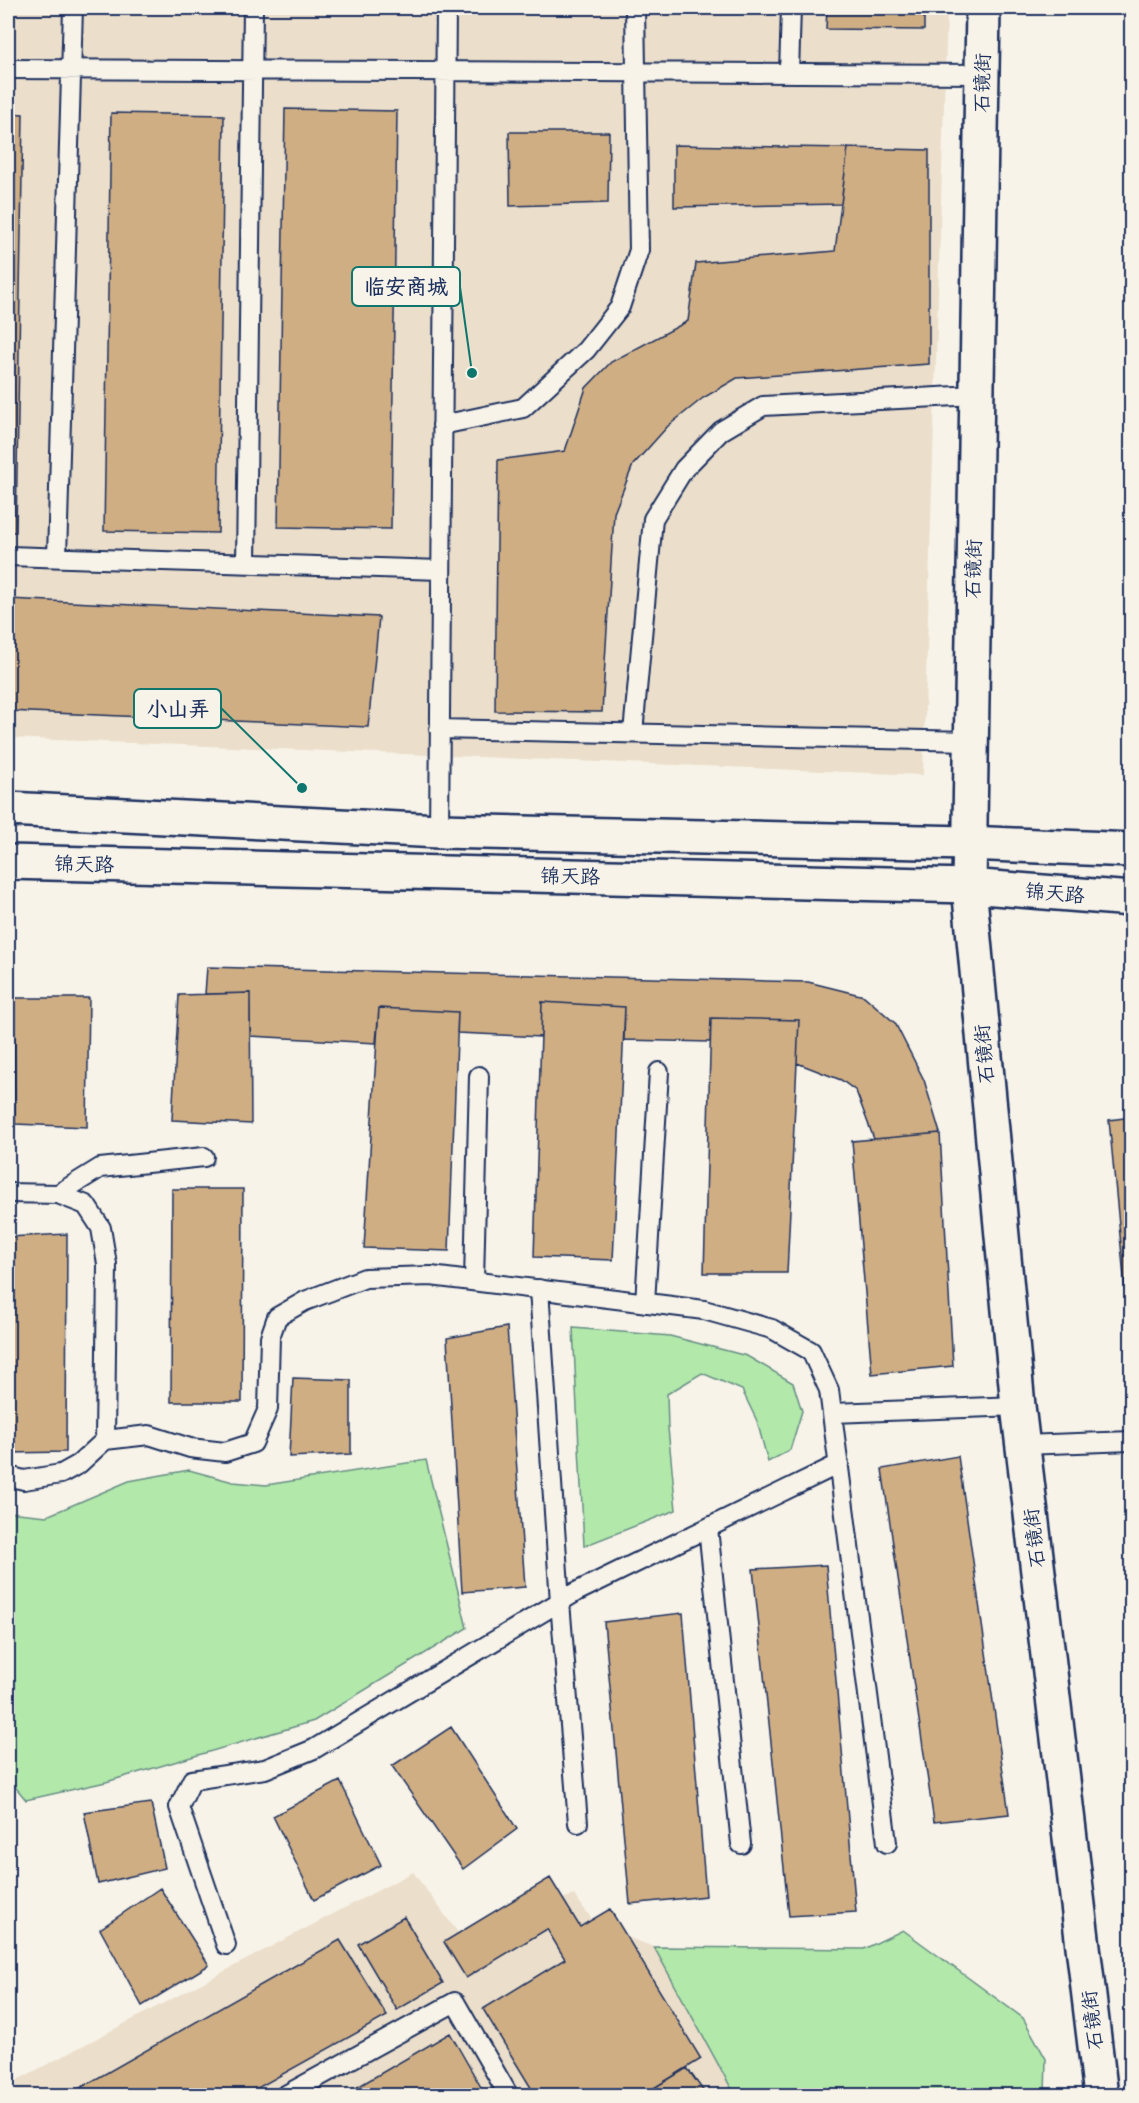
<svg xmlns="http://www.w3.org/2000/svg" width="1139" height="2103" font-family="'Comic Neue','LXGW WenKai TC',sans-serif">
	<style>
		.built { fill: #ebdeca }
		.green { fill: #b2e8aa; stroke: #668c84; stroke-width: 1.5 }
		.building { fill: #d0ae83; stroke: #1b2f5e; stroke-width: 1.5 }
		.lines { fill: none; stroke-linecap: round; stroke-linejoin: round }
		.lane-casing { stroke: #1b2f5e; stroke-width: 22 }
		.secondary-casing { stroke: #1b2f5e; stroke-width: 38 }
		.primary-casing { stroke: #1b2f5e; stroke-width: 38 }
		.lane { stroke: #f7f3e8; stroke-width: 18 }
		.secondary { stroke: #f7f3e8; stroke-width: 33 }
		.primary { stroke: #f7f3e8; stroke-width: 33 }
		.labels { text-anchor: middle; stroke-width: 6; stroke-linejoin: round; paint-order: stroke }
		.street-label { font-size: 20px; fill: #1b2f5e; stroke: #f7f3e8 }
		.leader { fill: none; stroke: #0f766e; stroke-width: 2 }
		.callout-dot { fill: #0f766e; stroke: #f7f3e8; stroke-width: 2 }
		.callout { fill: #f7f3e8; stroke: #0f766e; stroke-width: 2 }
		.callout-label { font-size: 21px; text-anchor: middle; font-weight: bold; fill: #1b2f5e }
	</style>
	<rect width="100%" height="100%" fill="#f7f3e8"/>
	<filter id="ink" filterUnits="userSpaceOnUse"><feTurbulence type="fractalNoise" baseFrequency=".0167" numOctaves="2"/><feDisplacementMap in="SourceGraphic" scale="12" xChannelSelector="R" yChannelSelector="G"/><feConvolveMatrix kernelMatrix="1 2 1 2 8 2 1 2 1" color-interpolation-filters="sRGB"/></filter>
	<g filter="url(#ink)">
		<path class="built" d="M8,8H947L923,775L8,738Z
			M413,1872L459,1934L574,1895L597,1926L654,1947L735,2095L8,2096V2085Z"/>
		<path class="green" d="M573,1328L670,1336L747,1356L793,1383L802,1411L790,1450L768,1462L757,1421L742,1390L702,1373L667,1394L668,1428L676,1510L584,1546Z
			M426,1460L467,1628L314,1721L106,1782L26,1800L8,1778V1512L47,1516L129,1481L189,1470L233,1482L266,1485Z
			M903,1930L1023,2018L1046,2059L1045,2095H735L654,1947L864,1949Z"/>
		<path class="building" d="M124,8H221V10L124,9Z
			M306,8H403V9Z
			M513,8H610V10Z
			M666,8H764V13L666,12Z
			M827,8H924V30L826,29Z
			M285,109L397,111L391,529L278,527Z
			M8,113L23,114L16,532H8Z
			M111,113L224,115L218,533L104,531Z
			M509,132H609L608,203L510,206Z
			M674,145L848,148L841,204L674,207Z
			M848,148L929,150V364L737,378L703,398L668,426L633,465L614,513L602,712L495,711L498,460L565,451L586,388L611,362L688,321L696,263L835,251Z
			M8,599L379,617L368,727L8,711Z
			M207,967L808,982L864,996L895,1023L924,1080L940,1133L874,1139L856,1091L841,1080L797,1063L799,1020L711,1018L710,1042L624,1040L625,1007L542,1002L541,1037L457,1033L458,1012L379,1008L376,1043L250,1036V993L205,994Z
			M250,993L251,1124L172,1120L179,995Z
			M14,998H89L87,1127L15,1124Z
			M542,1002L625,1007L613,1260L534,1257Z
			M379,1008L458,1012L449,1251L364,1248Z
			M711,1018L799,1020L787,1273H704Z
			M1132,1117V1361L1109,1120Z
			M940,1133L953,1366L872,1374L852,1141Z
			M172,1189H243L242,1402H171Z
			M67,1234L66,1452L8,1453V1237Z
			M507,1327L525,1587L462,1592L447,1338Z
			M293,1378L351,1380V1454L289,1457Z
			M958,1456L1009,1814L934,1822L882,1469Z
			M826,1565L856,1912L789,1916L753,1569Z
			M683,1613L706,1896L630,1904L604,1622Z
			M451,1727L517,1829L463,1869L392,1766Z
			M340,1781L381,1865L314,1900L273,1816Z
			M151,1803L165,1868L98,1884L84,1812Z
			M550,1878L580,1927L610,1909L701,2059L641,2096H536L483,2009L565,1959L547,1929L466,1978L444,1942Z
			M160,1888L209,1965L142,2006L100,1929Z
			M404,1917L443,1983L397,2010L358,1944Z
			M340,1940L387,2016L243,2096H66Z
			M450,2033L486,2096H342Z
			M687,2068L707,2096H641Z"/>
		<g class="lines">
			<g class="lane-casing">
				<path id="lane" d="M8,69L982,74
					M789,73L791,8
					M442,425L523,408L586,350L620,307L639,250L635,8
					M8,556L441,570
					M57,557L73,8
					M246,563L253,8
					M439,729L970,741
					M633,733L653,519L684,469L721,431L763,406L976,395
					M439,831L446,8
					M8,1193L58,1194L86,1205L101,1228L107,1264L105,1440
					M58,1194L100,1168L204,1157
					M474,1281L479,1076
					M539,1289L560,1602L578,1823
					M645,1303L659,1072
					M833,1413L1018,1406
					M1023,1445L1132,1441
					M8,1476L24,1480L61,1474L79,1464L105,1440L149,1435L190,1448L225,1452L253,1443L268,1409L270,1337L277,1317L305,1301L365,1278L431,1276L704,1310L772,1329L811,1351L829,1390L887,1843
					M708,1528L741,1844
					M226,1945L179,1807L192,1780L265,1769L314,1749L576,1592L839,1464
					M284,2096L455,2002L509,2096"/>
			</g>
			<g class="secondary-casing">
				<path id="secondary" d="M983,8L969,886L1018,1406L1101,2096"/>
			</g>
			<g class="primary-casing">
				<path id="primary" d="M8,809L439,831L968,843L1132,850
					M8,862L969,886L1132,899"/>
			</g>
			<use href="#lane" class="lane"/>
			<use href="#secondary" class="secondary"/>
			<use href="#primary" class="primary"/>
		</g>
	</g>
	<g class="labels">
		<g class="street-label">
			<text transform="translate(982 83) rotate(-89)" y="7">石镜街</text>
			<text transform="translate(973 569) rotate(-89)" y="7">石镜街</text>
			<text transform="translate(84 864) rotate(1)" y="7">锦天路</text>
			<text transform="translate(570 876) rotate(1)" y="7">锦天路</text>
			<text transform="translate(1055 893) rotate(5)" y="7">锦天路</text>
			<text transform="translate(984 1054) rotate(-95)" y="7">石镜街</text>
			<text transform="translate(1034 1538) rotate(-97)" y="7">石镜街</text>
			<text transform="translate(1092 2020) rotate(-97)" y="7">石镜街</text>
		</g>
	</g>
	<path class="leader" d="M472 373L460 287M302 788L221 708"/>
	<g class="callout-dot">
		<circle cx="472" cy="373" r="6"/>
		<circle cx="302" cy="788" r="6"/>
	</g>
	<g class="callout">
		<rect x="352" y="267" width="108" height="39" rx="6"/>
		<rect x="134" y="689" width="87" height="39" rx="6"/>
	</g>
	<g class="callout-label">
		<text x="406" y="294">临安商城</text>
		<text x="178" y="716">小山弄</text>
	</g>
	<rect width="1139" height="2103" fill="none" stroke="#f7f3e8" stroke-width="30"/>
	<rect x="15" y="15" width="1109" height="2073" fill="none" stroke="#1b2f5e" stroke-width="2" filter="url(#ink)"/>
</svg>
